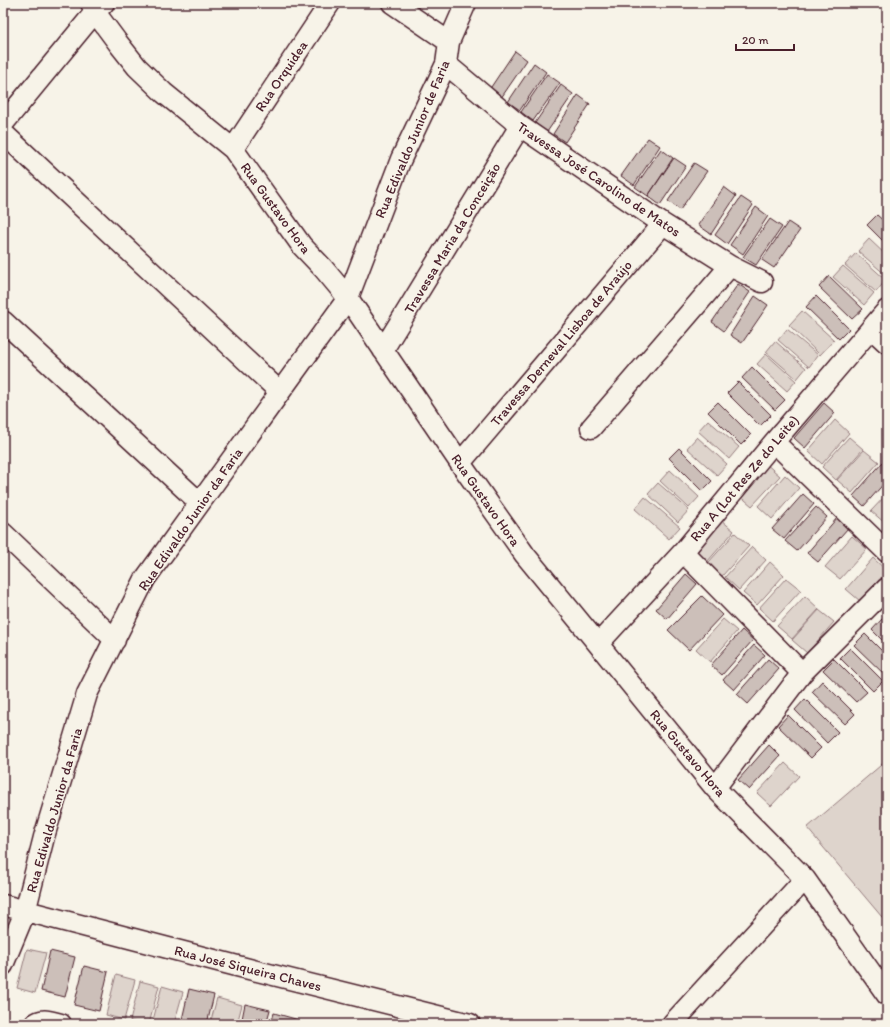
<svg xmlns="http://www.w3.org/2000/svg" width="890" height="1027" font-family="Itim,sans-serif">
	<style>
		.green { fill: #ded4cc; stroke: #947a7c }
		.building { fill: #ccbfb9; stroke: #4a1f2b }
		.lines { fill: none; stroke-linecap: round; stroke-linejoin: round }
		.street-casing { stroke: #4a1f2b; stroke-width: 23 }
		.street { stroke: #f7f3e8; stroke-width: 20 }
		.labels { text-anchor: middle; stroke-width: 3; stroke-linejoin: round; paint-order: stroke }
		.street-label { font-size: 14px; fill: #4a1f2b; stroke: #f7f3e8 }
	</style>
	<rect width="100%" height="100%" fill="#f7f3e8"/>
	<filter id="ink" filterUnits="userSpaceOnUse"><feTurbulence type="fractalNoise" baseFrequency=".025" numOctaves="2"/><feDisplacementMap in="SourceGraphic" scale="8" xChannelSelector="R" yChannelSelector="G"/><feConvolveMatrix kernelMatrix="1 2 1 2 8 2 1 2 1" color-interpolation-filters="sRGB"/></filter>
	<g filter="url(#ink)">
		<path class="green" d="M869,239L887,256V276L858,251Z
			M856,253L886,280L876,292L845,265Z
			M843,266L874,293L864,305L833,277Z
			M802,311L834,340L820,355L789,325Z
			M787,329L818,355L809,367L778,340Z
			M775,341L806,368L797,379L766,352Z
			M766,354L796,381L787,391L757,364Z
			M708,420L739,447L729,459L698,431Z
			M835,420L849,433L822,464L808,451Z
			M697,437L727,464L717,475L687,448Z
			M849,437L863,449L836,480L822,467Z
			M864,450L879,462L852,493L837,480Z
			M765,463L780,476L752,506L738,494Z
			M670,470L699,497L689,508L660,481Z
			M785,475L799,488L772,519L758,506Z
			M658,483L689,510L678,522L648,494Z
			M887,494V523L886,524L871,511Z
			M645,497L680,527L669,539L635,509Z
			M720,519L734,531L707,562L693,549Z
			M735,533L749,546L722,576L708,563Z
			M852,536L867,549L840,579L825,567Z
			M752,547L766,560L739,590L725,577Z
			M873,558L887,571L860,601L846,589Z
			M770,562L784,575L757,605L743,593Z
			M786,578L801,590L773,621L759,608Z
			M805,596L819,609L792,639L777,626Z
			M819,610L834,622L807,653L792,640Z
			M723,619L737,631L710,662L696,649Z
			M887,760V923L807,828Z
			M785,763L799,776L771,806L757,793Z
			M27,949L46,953L35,993L17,988Z
			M116,975L135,980L124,1020L106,1015Z
			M140,981L159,986L149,1024H141L130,1021Z
			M162,986L183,992L174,1024H152Z
			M217,998L242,1005L237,1024H210Z"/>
		<path class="building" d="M515,51L527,60L501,98L489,90Z
			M534,63L546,72L520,110L508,102Z
			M547,74L560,83L533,121L521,112Z
			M561,85L573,94L547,132L535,123Z
			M578,95L590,104L565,142L553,134Z
			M648,138L660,146L634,185L621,176Z
			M661,149L673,158L648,196L635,187Z
			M674,158L686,166L660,205L648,196Z
			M694,163L707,171L680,210L668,201Z
			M724,187L736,196L711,234L698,225Z
			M741,197L753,205L727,244L715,235Z
			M756,207L768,216L743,254L730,245Z
			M877,215L887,224V245L867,225Z
			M770,219L782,227L756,265L743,257Z
			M788,222L800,230L774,268L762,260Z
			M829,276L863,309L852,319L819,287Z
			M738,284L750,292L724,331L712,322Z
			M755,296L768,305L742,343L730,335Z
			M816,296L849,329L839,339L806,307Z
			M752,367L785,400L775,410L742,378Z
			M738,382L771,415L760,426L727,393Z
			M718,402L751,435L741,445L708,412Z
			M824,403L835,413L805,448L794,438Z
			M679,448L712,481L702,491L669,458Z
			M883,462L887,465V480L864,506L853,496Z
			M803,494L814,504L784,539L772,529Z
			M816,507L827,517L797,551L785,541Z
			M837,518L848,528L818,562L807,553Z
			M686,574L697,584L667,619L656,609Z
			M702,596L722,615L689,650L668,630Z
			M882,619L887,624V645L872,630Z
			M742,630L753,640L722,675L711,665Z
			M865,634L887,656V677L854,645Z
			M754,645L765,655L734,690L723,680Z
			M850,648L883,681L873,691L840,658Z
			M768,659L779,669L748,704L737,694Z
			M834,659L867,692L856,702L823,670Z
			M822,681L855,714L845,724L812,692Z
			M805,699L838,732L827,743L795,710Z
			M788,715L821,748L811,758L778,726Z
			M769,745L780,756L749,790L738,780Z
			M50,951L75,957L65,997L41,991Z
			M84,966L108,972L99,1011L74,1005Z
			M189,989L214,995L207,1024H181Z
			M245,1004L270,1010L266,1024H241Z
			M274,1013L299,1020L298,1024H271Z"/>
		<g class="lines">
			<g class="street-casing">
				<path id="street" d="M91,3L95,12L118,43L137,67L164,93L233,149L302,246L323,268L348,298L460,463L525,555L598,644L715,788L805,879L887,995
					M392,3L449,42
					M446,64L520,126L663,224L730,266L762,282
					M3,124L95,12L104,3
					M3,133L280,392
					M233,149L330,3
					M3,321L200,503
					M871,328L887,343
					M383,350L520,126
					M591,428L730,266
					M774,442L887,552
					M460,463L663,224
					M3,533L115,640
					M683,552L802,673
					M598,644L683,552L774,442L887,310
					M715,788L802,673L887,588
					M3,905L241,967L470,1024
					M3,965L25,912L44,837L87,694L145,579L348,298L401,159L446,64L449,42L466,3
					M35,1024C42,1017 52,1022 61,1024
					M672,1024L805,879"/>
			</g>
			<use href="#street" class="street"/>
		</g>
	</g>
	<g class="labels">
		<g class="street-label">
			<text transform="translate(281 76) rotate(-56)" y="5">Rua Orquidea</text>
			<text transform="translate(412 139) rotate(-67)" y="5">Rua Edivaldo Junior de Faria</text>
			<text transform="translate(599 179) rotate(34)" y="5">Travessa José Carolino de Matos</text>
			<text transform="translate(276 208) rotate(54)" y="5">Rua Gustavo Hora</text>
			<text transform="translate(452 238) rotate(-59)" y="5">Travessa Maria da Conceição</text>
			<text transform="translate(561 343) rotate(-50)" y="5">Travessa Derneval Lisboa de Araújo</text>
			<text transform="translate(744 478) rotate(-50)" y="5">Rua A (Lot Res Ze do Leite)</text>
			<text transform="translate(486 500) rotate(55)" y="5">Rua Gustavo Hora</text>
			<text transform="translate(190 519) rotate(-55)" y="5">Rua Edivaldo Junior da Faria</text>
			<text transform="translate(688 753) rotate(50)" y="5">Rua Gustavo Hora</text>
			<text transform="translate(54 810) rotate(-74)" y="5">Rua Edivaldo Junior da Faria</text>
			<text transform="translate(248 968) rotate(14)" y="5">Rua José Siqueira Chaves</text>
		</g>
	</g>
	<rect width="890" height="1027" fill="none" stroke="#f7f3e8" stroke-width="16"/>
	<rect x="8" y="8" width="874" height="1011" fill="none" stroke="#4a1f2b" stroke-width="1.5" filter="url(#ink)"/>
	<path d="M736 44v6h58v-6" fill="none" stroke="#4a1f2b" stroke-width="2"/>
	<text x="742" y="44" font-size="12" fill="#4a1f2b" stroke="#f7f3e8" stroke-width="3" paint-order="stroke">20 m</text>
</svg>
